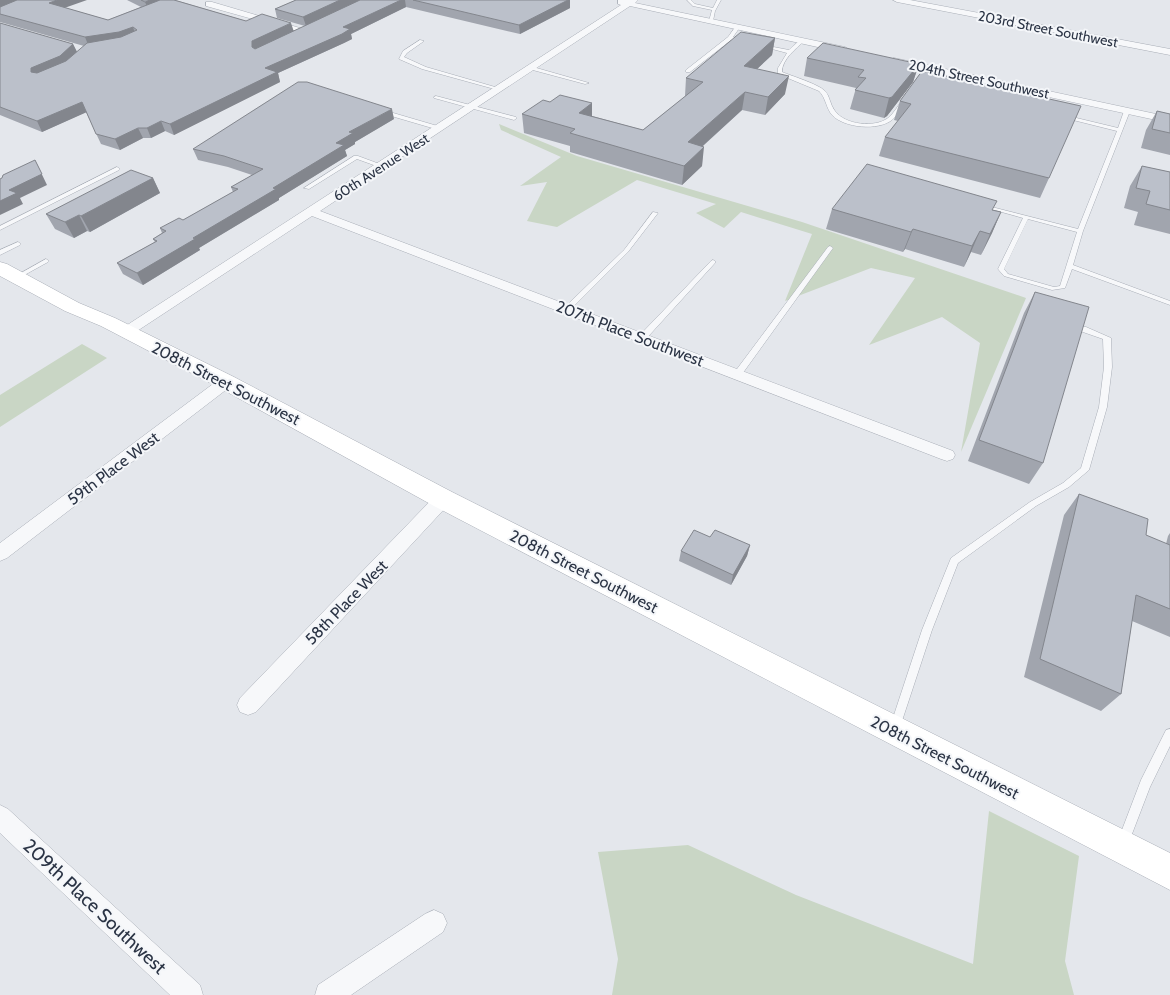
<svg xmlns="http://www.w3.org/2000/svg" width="1170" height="995" font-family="Cabin,sans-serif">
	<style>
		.green { fill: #c9d6c5 }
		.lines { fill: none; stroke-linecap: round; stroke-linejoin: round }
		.lane-casing { stroke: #a9aeb7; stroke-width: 1 }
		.street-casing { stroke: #a9aeb7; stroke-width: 1 }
		.secondary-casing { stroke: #a9aeb7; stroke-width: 1 }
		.lane { fill: #f7f8fa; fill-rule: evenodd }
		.street { fill: #f7f8fa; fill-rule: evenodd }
		.secondary { fill: #fff; fill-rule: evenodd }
		.wall { fill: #a1a5ae }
		.shaded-wall { fill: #83868d }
		.building { fill: #bbc0ca; stroke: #83868d }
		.labels { text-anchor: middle; stroke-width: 4; stroke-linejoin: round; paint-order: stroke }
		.far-street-label { font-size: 14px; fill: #2b3445; stroke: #f4f6f9 }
		.street-label { font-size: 16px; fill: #2b3445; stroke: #f4f6f9 }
		.near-street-label { font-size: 19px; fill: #2b3445; stroke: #f4f6f9 }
	</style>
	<rect width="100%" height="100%" fill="#e4e7ec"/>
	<path class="green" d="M499,124L577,156L802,222L1026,298L961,452L980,343L942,317L869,345L915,278L871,268L785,301L812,234L741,212L724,228L696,213L716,204L637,180L557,227L527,221L547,182L520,186L561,157L501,130Z
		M82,344L107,358L0,427V395Z
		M989,811L1079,856L1065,961L1074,995H612L618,959L598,852L688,845L796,895L973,964Z"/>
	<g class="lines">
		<g class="lane-casing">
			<path id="lane" d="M687,0H691L695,4L713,8L717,0H721L715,11L713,21L711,22L709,21L712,10L693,6Z
				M736,26L740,27L733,37L745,40V42L731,40L690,72H686V70L728,37Z
				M420,40L424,41L407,53L404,57L426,67L502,89L498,90L422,69L399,59L403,51Z
				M800,40L804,41C796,49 782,59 782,72C792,76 818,84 825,91C830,96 830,105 835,111C845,125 875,128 888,118C894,113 898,106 902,100L907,101C902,107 898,115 892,120C878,131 844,128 832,115C826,108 826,98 819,91L778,74V68L787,53L761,46L763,45L789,50Z
				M529,67H533L589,83L585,84L529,69Z
				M436,96L516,117L517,118L514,120L434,98V97Z
				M1127,109L1130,111L1083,231L1073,265L1170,301V305L1072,269L1065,288L1052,290L1004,276L998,269L1023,218L980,206V204L1078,229L1117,131L1061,117L1064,115L1118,128L1124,111ZM1028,219L1077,232L1060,286L1054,287L1008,274L1004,269Z
				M383,110L441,127L442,128L439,130L381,113V111Z
				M354,156H358L385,166L382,168L357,159L309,189L304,188Z
				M117,167L120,169L119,170L0,230V226Z
				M653,212L658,213L628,252L569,311H565V307L624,250Z
				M18,242L21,244L20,245L0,255V250Z
				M830,246L833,248L740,377H734L733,375L734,373L828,247Z
				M46,259L49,261L48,262L19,278L17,279L14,277Z
				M713,260L715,261V263L645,340H639V336L711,261Z
				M1080,327H1086L1111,338L1112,367L1107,407L1089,470L1069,487L1036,506L958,563L932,630L900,727L899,731L895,732L891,731L890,727L922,630L951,558L1030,502L1063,483L1081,468L1099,407L1104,367L1103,339L1080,331Z
				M1170,729V746L1150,787L1127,847L1123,849L1119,847L1117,843L1141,780L1166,730Z"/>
		</g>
		<g class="street-casing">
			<path id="street" d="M618,0H638L635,3L845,47L850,50L845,53L630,6L320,211L953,451L955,455L953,459L947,461L941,459L312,216L131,335H121L119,332L121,329L621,5L618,4Z
				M893,0H910L1170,49V55L897,2Z
				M206,2H212L310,31L303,33L206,6Z
				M894,58L1170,117V123L891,63L889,61Z
				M226,377L231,378L234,382L231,386L7,558L0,561V543L221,378Z
				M443,492L449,494L452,499L449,504L256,712L248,715L240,712L237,705L240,698L437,494Z
				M0,805L8,809L200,985L203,995H170L0,833Z
				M434,910L443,914L447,923L443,932L351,995H315L318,985L425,914Z"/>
		</g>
		<g class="secondary-casing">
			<path id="secondary" d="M0,262L7,264L79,303L115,318L234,377L452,492L1170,853V890L434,506L218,387L101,326L65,311L0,276Z"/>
		</g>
		<use href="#lane" class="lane"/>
		<use href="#street" class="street"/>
		<use href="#secondary" class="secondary"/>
	</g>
	<path class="wall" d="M0,0L66,8L108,20L141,7L127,0H176H175L246,21L293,31L305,26L277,18L275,9L296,0H570V8L520,34L406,7L351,34L352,39L344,43L278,73L280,82L174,135L165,131L151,138H143L120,150L101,144L86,112L42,132L0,115V23L73,44L77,52L84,46L0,22Z
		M775,38L772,55L757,69L785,94L765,115L742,110L703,146L702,166L682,185L570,152V146L524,133L522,114L550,102L592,103V116L643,130L686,96H685L686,78Z
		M807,58L919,64L913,82L887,116L884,118L850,109L856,88L804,76Z
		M922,71L1049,178L1040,198L879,156L885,137L898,121L894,120L900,101Z
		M1157,111L1170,114V155L1141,148L1146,130Z
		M394,119L355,142V144L345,150L347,156L279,198V200L199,248L200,250L143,285L123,274L117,263L155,242L153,239L162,233L160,228L183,220L233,192L231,187L252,175L228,167L198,160L193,149Z
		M1142,166L1170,172V234L1134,225L1138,212L1124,208L1130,186Z
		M153,178L160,193L90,232L87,231L74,238L55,229L46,214Z
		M832,209L993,210L1001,212L992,233L981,255L971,252L964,267L905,249L903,252L826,229Z
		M1035,292L1043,463L1029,484L968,461L1024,313Z
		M1079,494L1146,535L1166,544L1168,536L1170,533V637L1132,621L1121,694L1101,711L1024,677L1064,515Z
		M750,545L747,556L731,585L679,561L681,551Z"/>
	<path class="shaded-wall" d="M0,0H21L0,9Z
		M57,0H87L53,12L49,3Z
		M150,0H176L149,11L145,2Z
		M340,0H362L306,26L303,17Z
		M401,0H405L406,7L351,34L352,39L344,43L278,73L280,82L174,135L170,124L265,68L343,27Z
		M568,0H570V8L520,34L519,25Z
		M291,23L294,32L255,50L252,47V41Z
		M133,27L136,36L89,47L85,37Z
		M775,38L772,55L741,84L744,66Z
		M73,44L78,54L36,78L31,72V68Z
		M919,64L913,82L887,116L884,118L889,98Z
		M789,76L785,94L765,115L768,97Z
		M745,92L742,110L686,161L688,142Z
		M82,102L87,112L42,132L37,121Z
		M592,103V122L579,113Z
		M392,109L394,119L355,142V144L345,150L347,156L279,198V200L199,248L200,250L143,285L137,273L273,188L349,132Z
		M161,121L165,131L151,138L147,128Z
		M138,128L143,138L120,150L115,139Z
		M704,147L702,166L682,185L684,166Z
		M35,160L47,185L20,198L23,204L0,215V201Z
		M153,178L160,193L90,232L81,216Z
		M1001,212L992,233L981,255L990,234Z
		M79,215L87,231L74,238L65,222Z
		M913,229L905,249L903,252L911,232Z
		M980,231L971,252L964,267L972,246Z
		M750,545L747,556L731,585L733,575Z"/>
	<path class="building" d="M17,0H57L49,3L108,20L160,0H174L246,21L262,14L291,23L252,41V47L255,49L360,0H401L343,27L350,29L342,34L265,68L277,72L170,124L161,121L147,128H138L115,139L96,134L82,102L37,121L0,107V23L73,44L60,56L31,68V72L37,73L66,61L87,43L121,37L137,30L133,27L119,32L85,37L0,14V7Z
		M141,0H150L145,2Z
		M296,0H340L303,17L275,9Z
		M413,0H568L519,25Z
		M741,32L775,38L744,66L789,76L768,97L745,92L688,142L704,147L684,166L570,133L575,129L522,114L543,100L550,102L560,95L592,103L579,113L643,130L703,82L686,78Z
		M823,43L919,64L892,97L889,98L855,90L866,78L858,77L864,70L807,58Z
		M922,71L1081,106L1049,178L885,137L911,104L900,101Z
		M298,82H307L392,109L349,132L353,133L336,143L344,145L273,188L276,189L193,238L195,239L137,273L117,263L157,241L153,239L166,231L160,228L179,218L183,220L238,189L231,187L263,169L224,156L193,149Z
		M1157,111L1170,114V133L1152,129Z
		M35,160L42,174L9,190L17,193L0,201V179L2,178L3,175Z
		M867,164L997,201L992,210L1001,212L990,234L980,231L972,246L913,229L911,232L832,209Z
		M1142,166L1170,172V210L1146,204L1150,191L1136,188Z
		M131,170L153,178L81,216L79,215L65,222L46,214Z
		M1035,292L1089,307L1043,463L979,440Z
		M1079,494L1148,519L1146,535L1170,545V609L1136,595L1121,694L1040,659Z
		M694,530L710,537L715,530L750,545L733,575L681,551Z"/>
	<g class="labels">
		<g class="far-street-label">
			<text transform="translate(1048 29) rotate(11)" y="5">203rd Street Southwest</text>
			<text transform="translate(979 79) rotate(12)" y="5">204th Street Southwest</text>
			<text transform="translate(381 167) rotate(-33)" y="5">60th Avenue West</text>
		</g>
		<g class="street-label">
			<text transform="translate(630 333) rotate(21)" y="6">207th Place Southwest</text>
			<text transform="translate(226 383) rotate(27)" y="6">208th Street Southwest</text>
			<text transform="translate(113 468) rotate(-37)" y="6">59th Place West</text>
			<text transform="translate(584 571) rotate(27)" y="6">208th Street Southwest</text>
			<text transform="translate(346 602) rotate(-46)" y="6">58th Place West</text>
			<text transform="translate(945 757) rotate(27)" y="6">208th Street Southwest</text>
		</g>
		<g class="near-street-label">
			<text transform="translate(95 906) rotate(43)" y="7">209th Place Southwest</text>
		</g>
	</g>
</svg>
